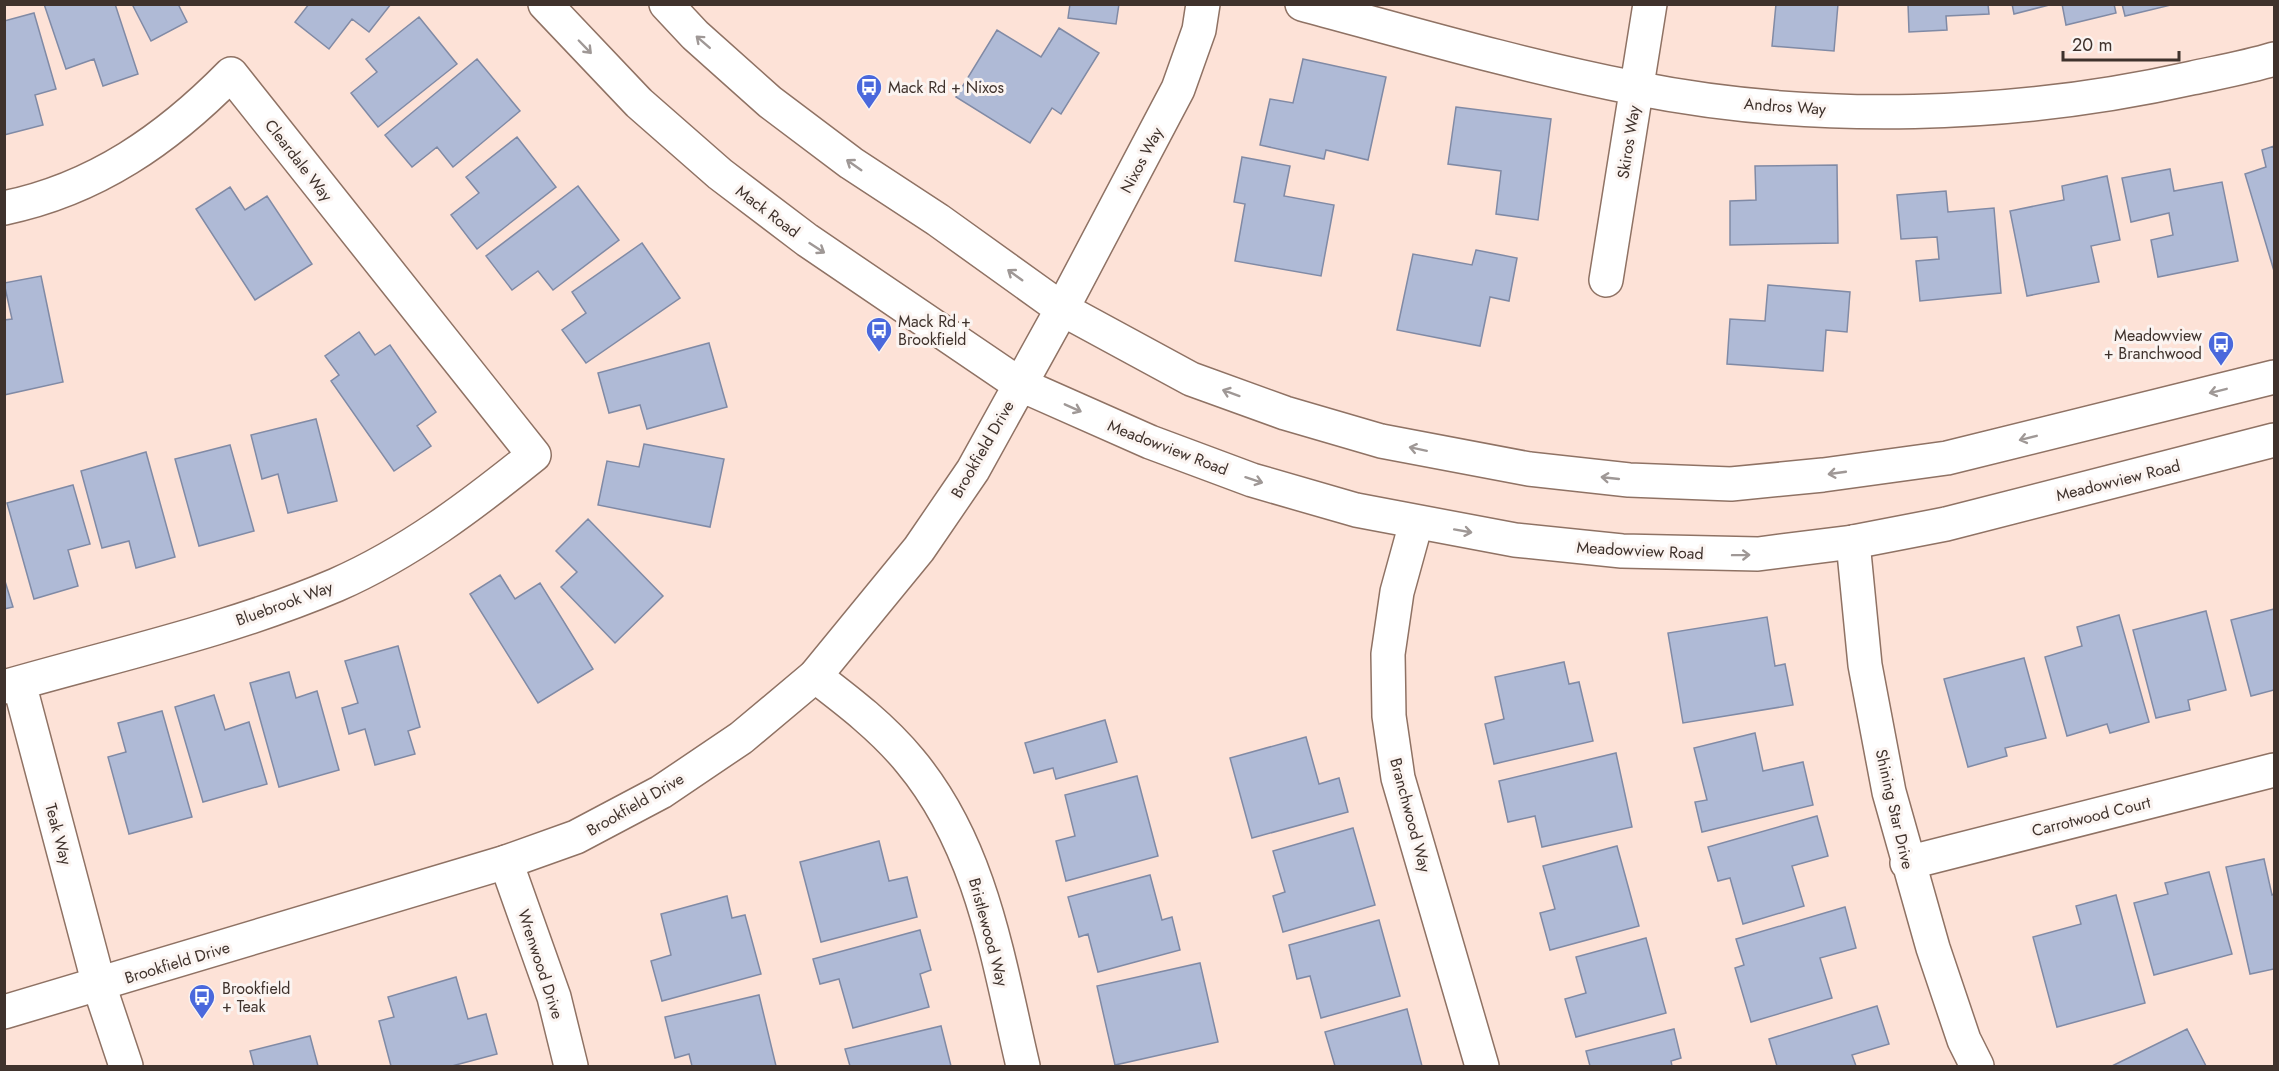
<svg xmlns="http://www.w3.org/2000/svg" width="2279" height="1071" font-family="Jost,sans-serif">
	<style>
		.building { fill: #afbad6; stroke: #808aa5; stroke-width: 1.5 }
		.lines { fill: none; stroke-linecap: round; stroke-linejoin: round }
		.street-casing { stroke: #8f7264; stroke-width: 36 }
		.secondary-casing { stroke: #8f7264; stroke-width: 36 }
		.street { stroke: #fff; stroke-width: 33 }
		.secondary { stroke: #fff; stroke-width: 33 }
		.oneway { stroke: #9f9896 }
		.labels { text-anchor: middle; stroke-width: 6; stroke-linejoin: round; paint-order: stroke }
		.poi-label { font-size: 16px; fill: #3f322c; stroke: #fbf4f1; text-anchor: start }
		.street-label { font-size: 16px; fill: #3f322c; stroke: #fbf4f1 }
	</style>
	<rect width="100%" height="100%" fill="#fde2d7"/>
	<path class="building" d="M44,4H115L138,74L103,86L94,59L66,69Z
		M132,4H178L187,22L151,41Z
		M309,4H391L369,32L352,19L329,49L295,22Z
		M1070,4H1119L1116,24L1068,18Z
		M1776,4H1838L1834,51L1772,46Z
		M1908,4H1988L1989,14L1946,16L1947,30L1909,32Z
		M2012,4H2053L2014,14Z
		M2062,4H2114L2116,13L2066,25Z
		M2122,4H2171V5L2125,16Z
		M34,13L56,89L35,95L43,125L4,135V21Z
		M419,17L457,64L378,127L351,93L377,72L366,59Z
		M1059,28L1099,53L1061,114L1052,108L1030,143L956,97L997,30L1041,57Z
		M477,59L520,111L453,167L437,147L412,167L385,135Z
		M1303,59L1386,77L1368,160L1326,150L1324,159L1260,145L1270,99L1293,103Z
		M1456,107L1551,119L1538,220L1496,214L1501,171L1448,164Z
		M517,137L556,187L477,249L451,215L479,193L466,177Z
		M2274,146V271L2245,174L2266,167L2262,150Z
		M1242,157L1290,166L1284,196L1334,205L1321,276L1235,261L1245,204L1234,202Z
		M1837,165L1838,243L1730,245V201L1756,200L1755,166Z
		M2170,169L2174,191L2222,182L2238,261L2158,277L2151,240L2173,235L2169,213L2131,222L2122,178Z
		M2107,176L2120,240L2091,246L2099,282L2027,296L2010,211L2064,200L2062,186Z
		M578,186L619,240L553,290L538,271L512,290L486,256Z
		M230,187L245,210L267,196L312,264L255,300L196,209Z
		M1946,191L1948,212L1994,208L2001,293L1920,301L1916,261L1939,259L1937,237L1901,239L1897,195Z
		M642,243L680,298L586,363L562,330L586,313L572,292Z
		M1476,250L1517,258L1509,301L1490,297L1480,346L1397,330L1413,254L1472,265Z
		M41,276L63,382L4,395V320L12,319L4,283Z
		M1768,285L1850,292L1847,332L1826,330L1823,371L1727,364L1730,319L1765,321Z
		M359,332L375,355L390,345L436,412L417,426L431,446L394,471L331,381L339,375L325,356Z
		M709,343L727,407L647,429L640,405L609,413L598,373Z
		M316,419L337,501L288,513L278,474L262,479L251,435Z
		M644,444L724,459L710,527L598,505L607,461L639,467Z
		M230,445L254,531L199,546L175,459Z
		M146,452L175,557L136,568L129,541L102,548L81,471Z
		M73,485L90,544L68,550L78,586L34,599L7,503Z
		M588,519L663,596L615,643L561,587L577,572L556,551Z
		M500,575L515,599L540,583L593,669L538,703L470,594Z
		M4,578L13,607L4,609Z
		M2274,609V690L2251,696L2231,620Z
		M2206,611L2226,690L2188,700L2190,710L2156,718L2133,630Z
		M2119,615L2149,722L2110,733L2107,724L2067,736L2045,657L2082,646L2077,627Z
		M1767,617L1775,666L1785,664L1793,705L1683,723L1668,633Z
		M398,646L420,727L408,731L415,754L375,765L365,729L349,734L342,708L358,703L345,661Z
		M2024,658L2046,738L2005,748L2007,756L1968,767L1944,679Z
		M1564,662L1569,684L1579,682L1593,741L1494,764L1485,724L1504,719L1495,677Z
		M289,672L296,698L317,691L339,770L279,787L250,683Z
		M214,695L225,730L249,722L267,784L203,802L175,707Z
		M162,711L192,817L129,834L108,757L126,752L118,723Z
		M1105,720L1117,762L1056,779L1053,768L1034,773L1025,743Z
		M1755,733L1763,771L1803,762L1813,805L1702,832L1695,802L1707,800L1694,748Z
		M1306,737L1319,784L1339,778L1348,812L1252,838L1230,758Z
		M1616,753L1632,827L1542,847L1535,816L1508,822L1499,781Z
		M1137,776L1158,856L1066,881L1056,841L1075,836L1065,795Z
		M1817,816L1828,856L1792,866L1804,906L1743,924L1730,878L1718,881L1708,847Z
		M1353,828L1375,905L1283,932L1273,896L1285,892L1273,851Z
		M879,841L889,881L907,877L917,917L821,942L800,862Z
		M1617,846L1639,926L1550,950L1540,913L1555,909L1543,866Z
		M2264,859L2272,895L2274,894V969L2250,974L2226,867Z
		M2209,872L2232,954L2154,975L2134,903L2168,894L2165,883Z
		M1150,875L1162,920L1172,917L1180,950L1098,972L1088,934L1079,937L1068,897Z
		M2116,895L2145,1003L2057,1027L2033,937L2081,924L2076,906Z
		M727,896L732,918L745,915L761,974L662,1001L651,961L671,955L661,914Z
		M1845,907L1856,948L1820,958L1832,998L1751,1022L1735,968L1744,965L1736,939Z
		M1379,920L1400,996L1321,1018L1310,976L1297,979L1289,945Z
		M920,930L931,970L920,974L929,1007L853,1028L839,979L820,984L813,959Z
		M1646,938L1666,1013L1576,1037L1565,999L1586,993L1576,957Z
		M1200,963L1218,1042L1115,1065L1097,986Z
		M456,977L468,1019L486,1014L497,1054L452,1066H391L379,1021L394,1017L388,997Z
		M759,995L776,1066H692L689,1054L675,1058L665,1017Z
		M1877,1006L1889,1044L1852,1055L1856,1066H1777L1769,1039Z
		M1407,1009L1422,1066H1335L1325,1032Z
		M941,1026L951,1066H850L845,1049Z
		M1674,1029L1681,1058L1671,1061L1672,1066H1590L1586,1051Z
		M2187,1029L2206,1066H2112Z
		M310,1036L318,1066H254L250,1051Z"/>
	<g class="lines">
		<g class="street-casing">
			<path id="street" d="M1302,4C1413,34 1523,66 1635,88C1815,124 2014,118 2192,78C2220,72 2248,67 2274,59
				M4,208C96,189 167,139 231,74L534,455C472,505 409,553 336,585C230,630 115,655 4,687
				M1606,280L1650,4
				M1062,309L1178,89L1199,30L1203,4
				M1416,523L1397,592L1388,654L1389,716L1398,778L1482,1066
				M1853,542L1865,665L1889,792L1933,948L1964,1040L1977,1066
				M815,676C849,702 883,728 910,761C982,847 998,960 1023,1066
				M19,683L99,985L126,1066
				M506,862L554,997L571,1066
				M1907,863L2274,770"/>
		</g>
		<g class="secondary-casing">
			<path id="secondary" d="M545,4L639,103L720,174L807,240L1019,384L1150,442L1252,480L1356,510L1515,540L1622,551L1758,554L1853,542L1946,524L2274,440
				M666,4L695,35L770,102L851,163L938,220L1062,309L1191,379L1285,413L1381,441L1529,469L1629,480L1731,484L1823,475L1947,458L2274,377
				M4,1012L506,862L576,837L661,792L741,738L815,676L919,549L973,470L1062,309"/>
		</g>
		<use href="#street" class="street"/>
		<use href="#secondary" class="secondary"/>
	</g>
	<defs><path id="oneway-shaft" d="M-6 0H5M1.5-3L5.5 0L1.5 3" fill="none" stroke-width="1.6" stroke-linecap="round" stroke-linejoin="round" transform="scale(1.5)"/></defs>
	<g class="oneway">
		<use href="#oneway-shaft" transform="translate(703 42) rotate(-139)"/>
		<use href="#oneway-shaft" transform="translate(585 47) rotate(46)"/>
		<use href="#oneway-shaft" transform="translate(854 165) rotate(-145)"/>
		<use href="#oneway-shaft" transform="translate(817 248) rotate(33)"/>
		<use href="#oneway-shaft" transform="translate(1015 275) rotate(-144)"/>
		<use href="#oneway-shaft" transform="translate(2218 391) rotate(166)"/>
		<use href="#oneway-shaft" transform="translate(1231 393) rotate(-160)"/>
		<use href="#oneway-shaft" transform="translate(1073 408) rotate(24)"/>
		<use href="#oneway-shaft" transform="translate(2028 438) rotate(166)"/>
		<use href="#oneway-shaft" transform="translate(1418 449) rotate(-168)"/>
		<use href="#oneway-shaft" transform="translate(1837 473) rotate(172)"/>
		<use href="#oneway-shaft" transform="translate(1610 478) rotate(-174)"/>
		<use href="#oneway-shaft" transform="translate(1254 480) rotate(18)"/>
		<use href="#oneway-shaft" transform="translate(1463 531) rotate(10)"/>
		<use href="#oneway-shaft" transform="translate(1741 555) rotate(-1)"/>
	</g>
	<defs>
		<g id="bus-pin" transform="scale(1.35)"><path d="M0 17L-7.5 6A9.5 9.5 0 1 1 7.5 6Z" fill="#4a68dc" stroke="#fbf4f1"/><path d="M-5-6H5V4H4V6H2V4H-2V6H-4V4H-5ZM-3.5-4V0h7V-4ZM-3.5 1.2v1.5H-2V1.2ZM2 1.2v1.5H3.5V1.2Z" fill="#fff"/></g>
	</defs>
	<g fill-rule="evenodd">
		<use href="#bus-pin" x="869" y="87"/>
		<use href="#bus-pin" x="879" y="330"/>
		<use href="#bus-pin" x="2221" y="344"/>
		<use href="#bus-pin" x="202" y="997"/>
	</g>
	<g class="labels">
		<g class="poi-label">
			<text x="888" y="93">Mack Rd + Nixos</text>
			<text x="898" y="327">Mack Rd +<tspan x="898" dy="18">Brookfield</tspan></text>
			<text x="2202" y="341" text-anchor="end">Meadowview<tspan x="2202" dy="18">+ Branchwood</tspan></text>
			<text x="222" y="994">Brookfield<tspan x="222" dy="18">+ Teak</tspan></text>
		</g>
		<g class="street-label">
			<text transform="translate(1785 106) rotate(4)" y="6">Andros Way</text>
			<text transform="translate(1628 142) rotate(-81)" y="6">Skiros Way</text>
			<text transform="translate(299 160) rotate(52)" y="6">Cleardale Way</text>
			<text transform="translate(1141 160) rotate(-62)" y="6">Nixos Way</text>
			<text transform="translate(768 211) rotate(37)" y="6">Mack Road</text>
			<text transform="translate(1168 447) rotate(21)" y="6">Meadowview Road</text>
			<text transform="translate(982 449) rotate(-60)" y="6">Brookfield Drive</text>
			<text transform="translate(2118 480) rotate(-14)" y="6">Meadowview Road</text>
			<text transform="translate(1640 550) rotate(3)" y="6">Meadowview Road</text>
			<text transform="translate(284 603) rotate(-20)" y="6">Bluebrook Way</text>
			<text transform="translate(635 804) rotate(-30)" y="6">Brookfield Drive</text>
			<text transform="translate(1895 809) rotate(77)" y="6">Shining Star Drive</text>
			<text transform="translate(1411 815) rotate(75)" y="6">Branchwood Way</text>
			<text transform="translate(2091 816) rotate(-14)" y="6">Carrotwood Court</text>
			<text transform="translate(59 834) rotate(75)" y="6">Teak Way</text>
			<text transform="translate(989 932) rotate(75)" y="6">Bristlewood Way</text>
			<text transform="translate(177 962) rotate(-17)" y="6">Brookfield Drive</text>
			<text transform="translate(541 964) rotate(72)" y="6">Wrenwood Drive</text>
		</g>
	</g>
	<rect width="2279" height="1071" fill="none" stroke="#3f322c" stroke-width="12"/>
	<path d="M2063 51v9h116v-9" fill="none" stroke="#3f322c" stroke-width="3"/>
	<text x="2072" y="51" font-size="18" fill="#3f322c" stroke="#fbf4f1" stroke-width="4.5" paint-order="stroke">20 m</text>
</svg>
